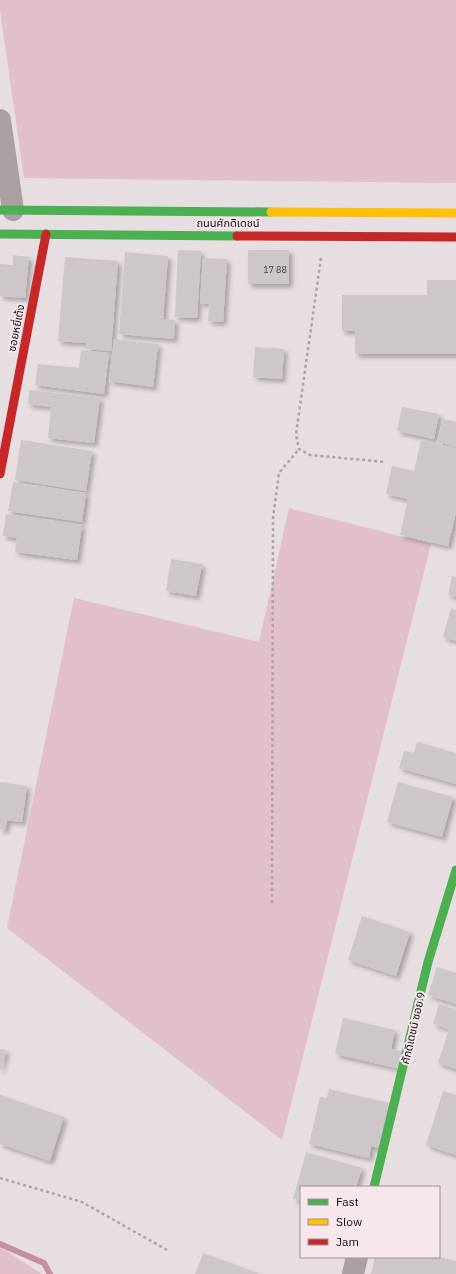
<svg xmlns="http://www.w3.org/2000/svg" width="456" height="1274" font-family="'IBM Plex Sans','Noto Sans Thai',sans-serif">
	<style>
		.green { fill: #e2bfcc }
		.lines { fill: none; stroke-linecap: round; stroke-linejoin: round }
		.stream { stroke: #c68ea4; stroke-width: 6 }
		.building { fill: #cec7c9; filter: url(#shadow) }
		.path { stroke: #aea4a8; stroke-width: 2.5; stroke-dasharray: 3 3; stroke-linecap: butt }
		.street { stroke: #aaa0a4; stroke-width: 22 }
		.fast { stroke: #4caf50; stroke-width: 9 }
		.slow { stroke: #ffc107; stroke-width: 9 }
		.jam { stroke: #c62828; stroke-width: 9 }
		.labels { text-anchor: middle; stroke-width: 4; stroke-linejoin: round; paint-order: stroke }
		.number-label { font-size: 9px; fill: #423c3e }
		.street-label { font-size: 11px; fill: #130e10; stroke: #f7e7ec }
	</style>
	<defs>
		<filter id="shadow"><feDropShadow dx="3.5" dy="3.5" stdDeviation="2" flood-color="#0004"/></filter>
	</defs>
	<rect width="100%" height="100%" fill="#e6dee0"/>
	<path class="green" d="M0,0H456V183L24,178L0,11Z
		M289,508L431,544L282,1140L7,928L74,598L259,642Z
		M0,1247L42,1274H0Z"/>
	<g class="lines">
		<path class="stream" d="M0,1244L44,1263L50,1274"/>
	</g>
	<path class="building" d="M178,250L201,251L197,318L175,317Z
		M248,250H289V284H248Z
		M125,252L168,256L163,319L175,320L174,339L119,334Z
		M13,255L29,257L25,298L0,296V264L13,265Z
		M65,257L118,261L111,351L86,349V343L58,341Z
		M203,258L227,259L223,322L208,321L209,304L200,303Z
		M427,280H456V354H355V331H342V295H427Z
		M114,339L158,344L153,387L109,381Z
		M255,347L284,349L282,379L253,377Z
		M81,350L109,353L104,394L35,385L38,364L79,368Z
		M29,390L100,398L94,443L48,438L51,407L28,404Z
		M402,407L439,414L434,439L397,431Z
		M443,419L456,422V447L437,442Z
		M21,440L92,451L86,491L15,480Z
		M421,440L456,448V512L448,546L400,535L408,499L386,494L392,466L414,471Z
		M13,482L86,493L82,522L8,511Z
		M6,514L82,525L77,560L15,552L17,538L3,536Z
		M171,559L202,564L196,596L166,591Z
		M452,576L456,577V597L448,595Z
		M451,608L456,610V641L443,637Z
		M417,742L456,753V784L399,768L404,751L414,753Z
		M0,782L27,786L22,822L7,820L5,830L0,829Z
		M398,782L453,797L442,837L387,822Z
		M362,916L410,932L396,976L348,960Z
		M437,967L456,973V1004L428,995Z
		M439,1004L456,1010V1069L438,1063L449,1029L433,1024Z
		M343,1018L395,1030L391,1049L404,1052L400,1069L335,1054Z
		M0,1049L6,1050L1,1070H0Z
		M329,1089L389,1103L379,1148L371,1146L369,1158L309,1144L320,1097L327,1098Z
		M443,1091L456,1095V1155L426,1145Z
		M0,1095L64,1117L50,1161L0,1144Z
		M306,1152L362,1168L356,1187H301V1201L293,1199Z
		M203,1253L260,1274H195Z
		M375,1257H439L456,1261V1274H371Z"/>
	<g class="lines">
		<path class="path" d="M321,258L296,434L299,449L310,455L386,462
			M272,903L273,518L279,473L299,449
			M0,1178L82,1202L167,1250"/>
		<path class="street" d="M0,120L13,210
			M353,1274L357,1257"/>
		<path class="fast" d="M0,210L271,212
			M0,234L237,236
			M374,1187L428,962L456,870"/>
		<path class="slow" d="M271,212L456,213"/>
		<path class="jam" d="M237,236L456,237
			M0,474L46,234"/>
	</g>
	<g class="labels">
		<g class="number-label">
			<text x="275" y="273">17 88</text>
		</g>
		<g class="street-label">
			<text x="228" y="227">ถนนศักดิเดชน์</text>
			<text transform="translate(16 328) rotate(-79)" y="4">ซอยหยี่เต้ง</text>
			<text transform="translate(413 1028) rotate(-77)" y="4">ศักดิเดชน์ ซอย 9</text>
		</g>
	</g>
	<rect x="300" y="1186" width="140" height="72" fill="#f7e7ec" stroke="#9c9094"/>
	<rect x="308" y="1199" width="20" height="6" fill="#4caf50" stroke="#9c9094"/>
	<text x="336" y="1206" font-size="12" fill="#130e10">Fast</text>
	<rect x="308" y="1219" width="20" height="6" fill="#ffc107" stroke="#9c9094"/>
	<text x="336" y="1226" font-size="12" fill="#130e10">Slow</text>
	<rect x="308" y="1239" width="20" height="6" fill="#c62828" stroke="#9c9094"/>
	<text x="336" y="1246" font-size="12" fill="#130e10">Jam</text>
</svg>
